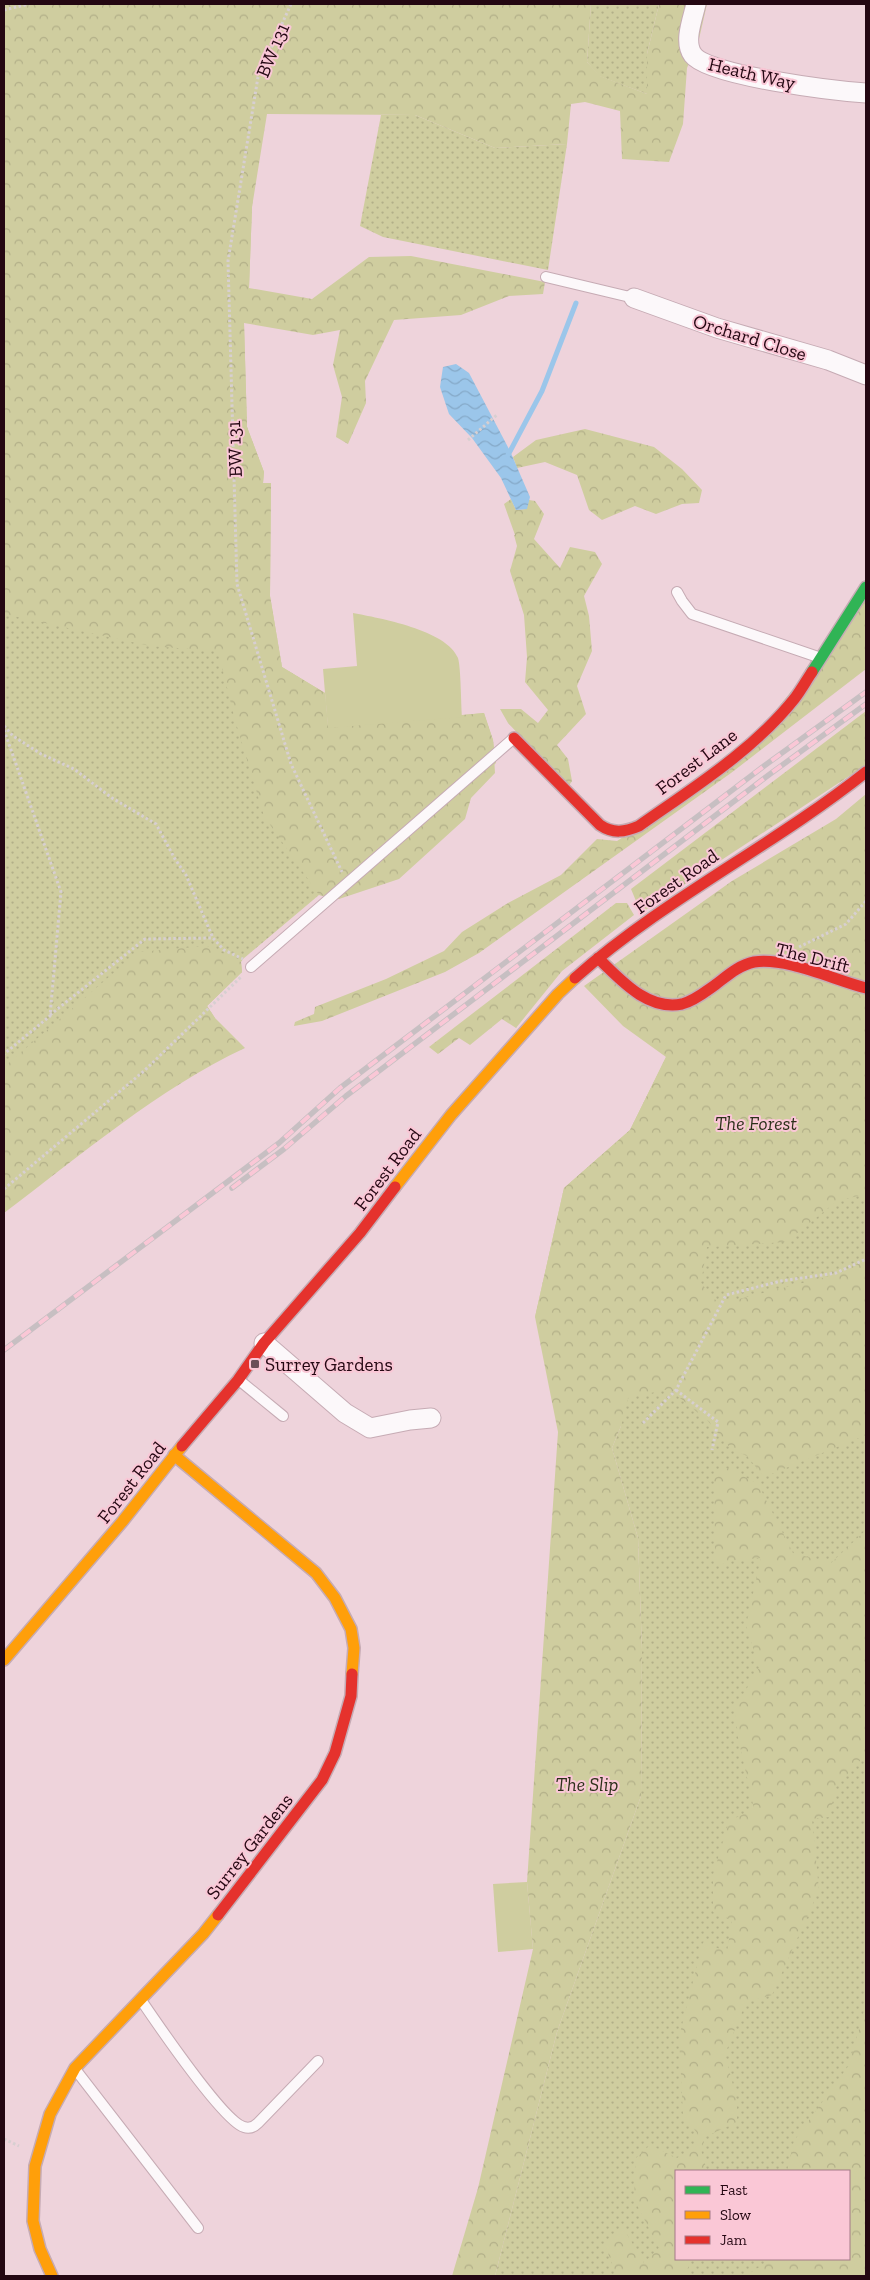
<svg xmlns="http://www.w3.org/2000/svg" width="870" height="2280" font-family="'Zilla Slab',serif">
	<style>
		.grass { fill: url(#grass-dots); fill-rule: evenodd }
		.forest { fill: url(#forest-crowns) }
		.garden { fill: #cfcd9f }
		.water { fill: url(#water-waves) }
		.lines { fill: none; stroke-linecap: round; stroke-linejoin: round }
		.stream { stroke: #9bc6ea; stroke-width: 5 }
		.lane-casing { stroke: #c6abb4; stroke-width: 12 }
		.street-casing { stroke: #c6abb4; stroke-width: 21 }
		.fast-casing { stroke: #c6abb4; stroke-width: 14 }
		.slow-casing { stroke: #c6abb4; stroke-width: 14 }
		.jam-casing { stroke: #c6abb4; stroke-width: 14 }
		.path { stroke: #d7cfd1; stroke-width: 3; stroke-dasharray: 2.5 2.5; stroke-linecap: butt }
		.lane { stroke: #fcf8fa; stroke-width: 10 }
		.street { stroke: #fcf8fa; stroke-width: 19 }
		.fast { stroke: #30b455; stroke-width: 11 }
		.slow { stroke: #ff9f0a; stroke-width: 11 }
		.jam { stroke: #e5322d; stroke-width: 11 }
		.rail-casing { stroke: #c7bfc2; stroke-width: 5.5 }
		.rail { stroke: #fac7d6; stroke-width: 4; stroke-dasharray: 11; stroke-linecap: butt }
		.poi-dot { fill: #6b4e58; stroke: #fac7d6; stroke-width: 2 }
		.labels { text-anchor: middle; stroke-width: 4; stroke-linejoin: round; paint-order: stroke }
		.street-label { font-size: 19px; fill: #240712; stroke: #fac7d6 }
		.park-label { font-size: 19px; font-style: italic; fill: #2c311a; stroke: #fac7d6 }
		.poi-label { font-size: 19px; fill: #240712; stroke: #fac7d6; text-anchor: start }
	</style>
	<defs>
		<pattern id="grass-dots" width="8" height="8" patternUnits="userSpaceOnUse" patternTransform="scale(1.25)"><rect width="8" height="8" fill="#cfcd9f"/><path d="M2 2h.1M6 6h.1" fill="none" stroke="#b2af88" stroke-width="1.8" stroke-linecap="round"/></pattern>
		<pattern id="forest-crowns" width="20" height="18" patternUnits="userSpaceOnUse" patternTransform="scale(1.25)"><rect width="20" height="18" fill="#cfcd9f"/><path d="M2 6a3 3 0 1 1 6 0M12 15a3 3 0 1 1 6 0" fill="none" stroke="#b2af88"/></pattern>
		<pattern id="water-waves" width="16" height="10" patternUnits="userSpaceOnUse" patternTransform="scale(1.25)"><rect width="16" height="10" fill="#9bc6ea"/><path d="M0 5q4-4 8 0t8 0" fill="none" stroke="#85a9c8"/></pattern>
	</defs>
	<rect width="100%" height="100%" fill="#eed3db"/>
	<path class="grass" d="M4,4H302L260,108L252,207L249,288L244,323L247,427L264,472L263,483H271L270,596L282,667L325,693L328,727L484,713L493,740L496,763L339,899L319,895L243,959L241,962L242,972L207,1006L215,1018L4,1213Z
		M591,4H659L647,54V94L599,76L587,62Z
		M381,115H415L495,148L567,144L548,270L383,237L360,226Z
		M866,998V2276H495L557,2032L641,1796L642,1650L638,1538L612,1448L621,1426L535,1317L564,1188L630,1130L666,1057ZM676,2171H849V2259H676Z"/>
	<path class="forest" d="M5,4H591L587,62L600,76L647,94V54L659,4H707L699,39L687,68L683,124L669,162L622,159L620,111L585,102L571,104L567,144L495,148L415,115L267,114L252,207L249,288L312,299L369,257L411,256L545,282L543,294L509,296L461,315L394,320L365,381L366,403L348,444L336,437L342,397L333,365L340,330L313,335L244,323L247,427L264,472L263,483H271L270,596L282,667L325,693L328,728L484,713L493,740L495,773L471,798L465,819L399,879L339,899L319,895L264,816L235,720L218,651L150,646L4,614Z
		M585,429L654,447L682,469L702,490L699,503L682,504L656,514L635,506L602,520L589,510L577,475L545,462L517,468L513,457L536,440Z
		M511,499L516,510L526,509L529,500L535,501L544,514L534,539L560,568L570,547L595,552L602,564L584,596L589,616L592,651L577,686L586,714L557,745L568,759L572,781L568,787L508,723L500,709H521L538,723L548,710L525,682L527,657L524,615L510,571L517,546L514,535H515L504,504Z
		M866,599V669L731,773L479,953L445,972L322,1021L294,1026L295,1022L314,1014L315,1007L386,979L444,951L462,932L508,903L561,875L597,839L617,841L730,767Z
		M866,711V765L641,913L631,889Z
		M866,794V1194L837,1201L786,1242L707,1247L701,1283L719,1304L838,1274L866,1259V1435L764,1477L747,1456L731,1449L708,1421L669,1389L628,1398L621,1426L612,1448L638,1538L642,1650L641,1796L557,2032L495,2276H452L478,2188L533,1949L527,1882L558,1432L535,1317L564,1188L630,1130L666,1057L623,1026L584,986L732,881L836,819Z
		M616,903H627L634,915L562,971L516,1028L502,1019L470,1045L459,1038L438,1054L429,1047Z
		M207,946L241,962L242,972L207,1006L215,1018L245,1048C159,1088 80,1156 4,1213V1067L138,952Z
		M728,1468L758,1484L793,1553L831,1563L866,1530V1754L836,1787L829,1817L812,1819L819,1890L772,1995L746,2002L725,2054L737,2101V2122L705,2137L701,2150L707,2171H676V2259H690L686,2276H617L604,2243L622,2226L644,2263L659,2248L634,2199L636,2158L650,2145L677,2158L693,2148L697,2133L683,2115L679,2037L703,1942L727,1952L732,1920L713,1912V1875L729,1821L754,1809L738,1737L735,1708L759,1668L746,1625L761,1558L736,1560L719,1565L715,1556L714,1473Z
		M866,2004V2276H745L766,2263L767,2259H849V2171H787L794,2141L849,2065Z"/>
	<path class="garden" d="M353,613C379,618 447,630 458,658C461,668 461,704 462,717L328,728L323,669L357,666Z
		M527,1882L533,1949L498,1952L493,1884Z"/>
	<path class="water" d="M456,364L469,373L510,451L530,497L527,509L516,510L501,478L472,438L449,414L440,387L443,367Z"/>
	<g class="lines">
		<path class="stream" d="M508,455L542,391L576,303"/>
		<g class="lane-casing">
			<path id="lane" d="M546,277L634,298
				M677,592L682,601L692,614L821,658
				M251,967L514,738
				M239,1380L283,1416
				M141,2000C156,2022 224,2122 244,2127C250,2129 254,2127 258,2123L318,2061
				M75,2069L198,2228"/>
		</g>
		<g class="street-casing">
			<path id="street" d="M696,4C693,18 683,42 693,55C708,76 837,91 866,93
				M634,298L717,328L828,360L866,375
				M264,1343L345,1413L370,1428L410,1420L431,1418"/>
		</g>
		<g class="fast-casing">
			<path id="fast" d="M812,672L866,587"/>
		</g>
		<g class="slow-casing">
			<path id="slow" d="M395,1187L451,1115L558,994L575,978
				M174,1455L316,1573L335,1598L351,1629L354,1648L352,1674
				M4,1660L122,1522L182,1446
				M52,2276L40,2249L33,2221L35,2166L50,2114L75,2068L203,1934L218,1915"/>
		</g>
		<g class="jam-casing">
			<path id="jam" d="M514,738L600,825C613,834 625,832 639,826C693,788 754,750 795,698C801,690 806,681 812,672
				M598,958C620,979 647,1011 682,1004C694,1001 705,992 715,985C727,976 739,965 754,962C787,957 834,980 866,988
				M575,978C664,899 773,846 866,772
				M182,1446L238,1380L264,1343L360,1233L395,1187
				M218,1915L322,1780L335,1753L351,1696L352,1674"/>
		</g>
		<path class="path" d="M291,4L258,77L228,261L237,584L291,764L342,872
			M4,10L29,4
			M468,440L498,414
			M4,726L13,736L41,754L74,769L112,798L156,824L175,859L186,875L213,938L224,950L243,959
			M4,730L61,892L50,1016L4,1054
			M799,947L846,924L866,901
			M50,1015L145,939L213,938
			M4,1189L144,1071L242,976
			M676,1390L718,1422L712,1450
			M643,1423L676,1390L726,1295L781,1281L836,1273L866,1259
			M4,2139L19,2146"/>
		<use href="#lane" class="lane"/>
		<use href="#street" class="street"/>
		<use href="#fast" class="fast"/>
		<use href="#slow" class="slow"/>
		<use href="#jam" class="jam"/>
		<g class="rail-casing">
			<path id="rail" d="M232,1188L284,1149L346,1096L770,774L866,704
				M4,1350L279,1143L340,1088L764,766L866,692"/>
		</g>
		<use href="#rail" class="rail"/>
	</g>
	<rect class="poi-dot" x="250" y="1359" width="10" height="10" rx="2.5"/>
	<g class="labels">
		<g class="street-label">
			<text transform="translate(272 50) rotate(-67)" y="7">BW 131</text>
			<text transform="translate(752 73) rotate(13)" y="7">Heath Way</text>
			<text transform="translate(750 337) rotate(17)" y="7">Orchard Close</text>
			<text transform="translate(234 449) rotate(-92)" y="7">BW 131</text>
			<text transform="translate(696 761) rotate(-37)" y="7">Forest Lane</text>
			<text transform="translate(676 881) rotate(-35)" y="7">Forest Road</text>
			<text transform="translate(813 957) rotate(14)" y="7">The Drift</text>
			<text transform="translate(387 1169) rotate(-53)" y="7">Forest Road</text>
			<text transform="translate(131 1482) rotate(-52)" y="7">Forest Road</text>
			<text transform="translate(249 1846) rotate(-52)" y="7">Surrey Gardens</text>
		</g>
		<g class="park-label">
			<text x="756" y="1130">The Forest</text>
			<text x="587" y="1791">The Slip</text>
		</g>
		<g class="poi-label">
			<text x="265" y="1371">Surrey Gardens</text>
		</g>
	</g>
	<rect width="870" height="2280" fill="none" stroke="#240712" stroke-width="10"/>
	<rect x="675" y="2170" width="175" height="90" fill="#fac7d6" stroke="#a47a88"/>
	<rect x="685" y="2186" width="25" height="8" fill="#30b455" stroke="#a47a88"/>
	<text x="720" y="2195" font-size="15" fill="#240712">Fast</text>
	<rect x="685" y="2211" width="25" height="8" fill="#ff9f0a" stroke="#a47a88"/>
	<text x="720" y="2220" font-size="15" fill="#240712">Slow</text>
	<rect x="685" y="2236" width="25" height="8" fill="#e5322d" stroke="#a47a88"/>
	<text x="720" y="2245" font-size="15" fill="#240712">Jam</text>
</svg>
